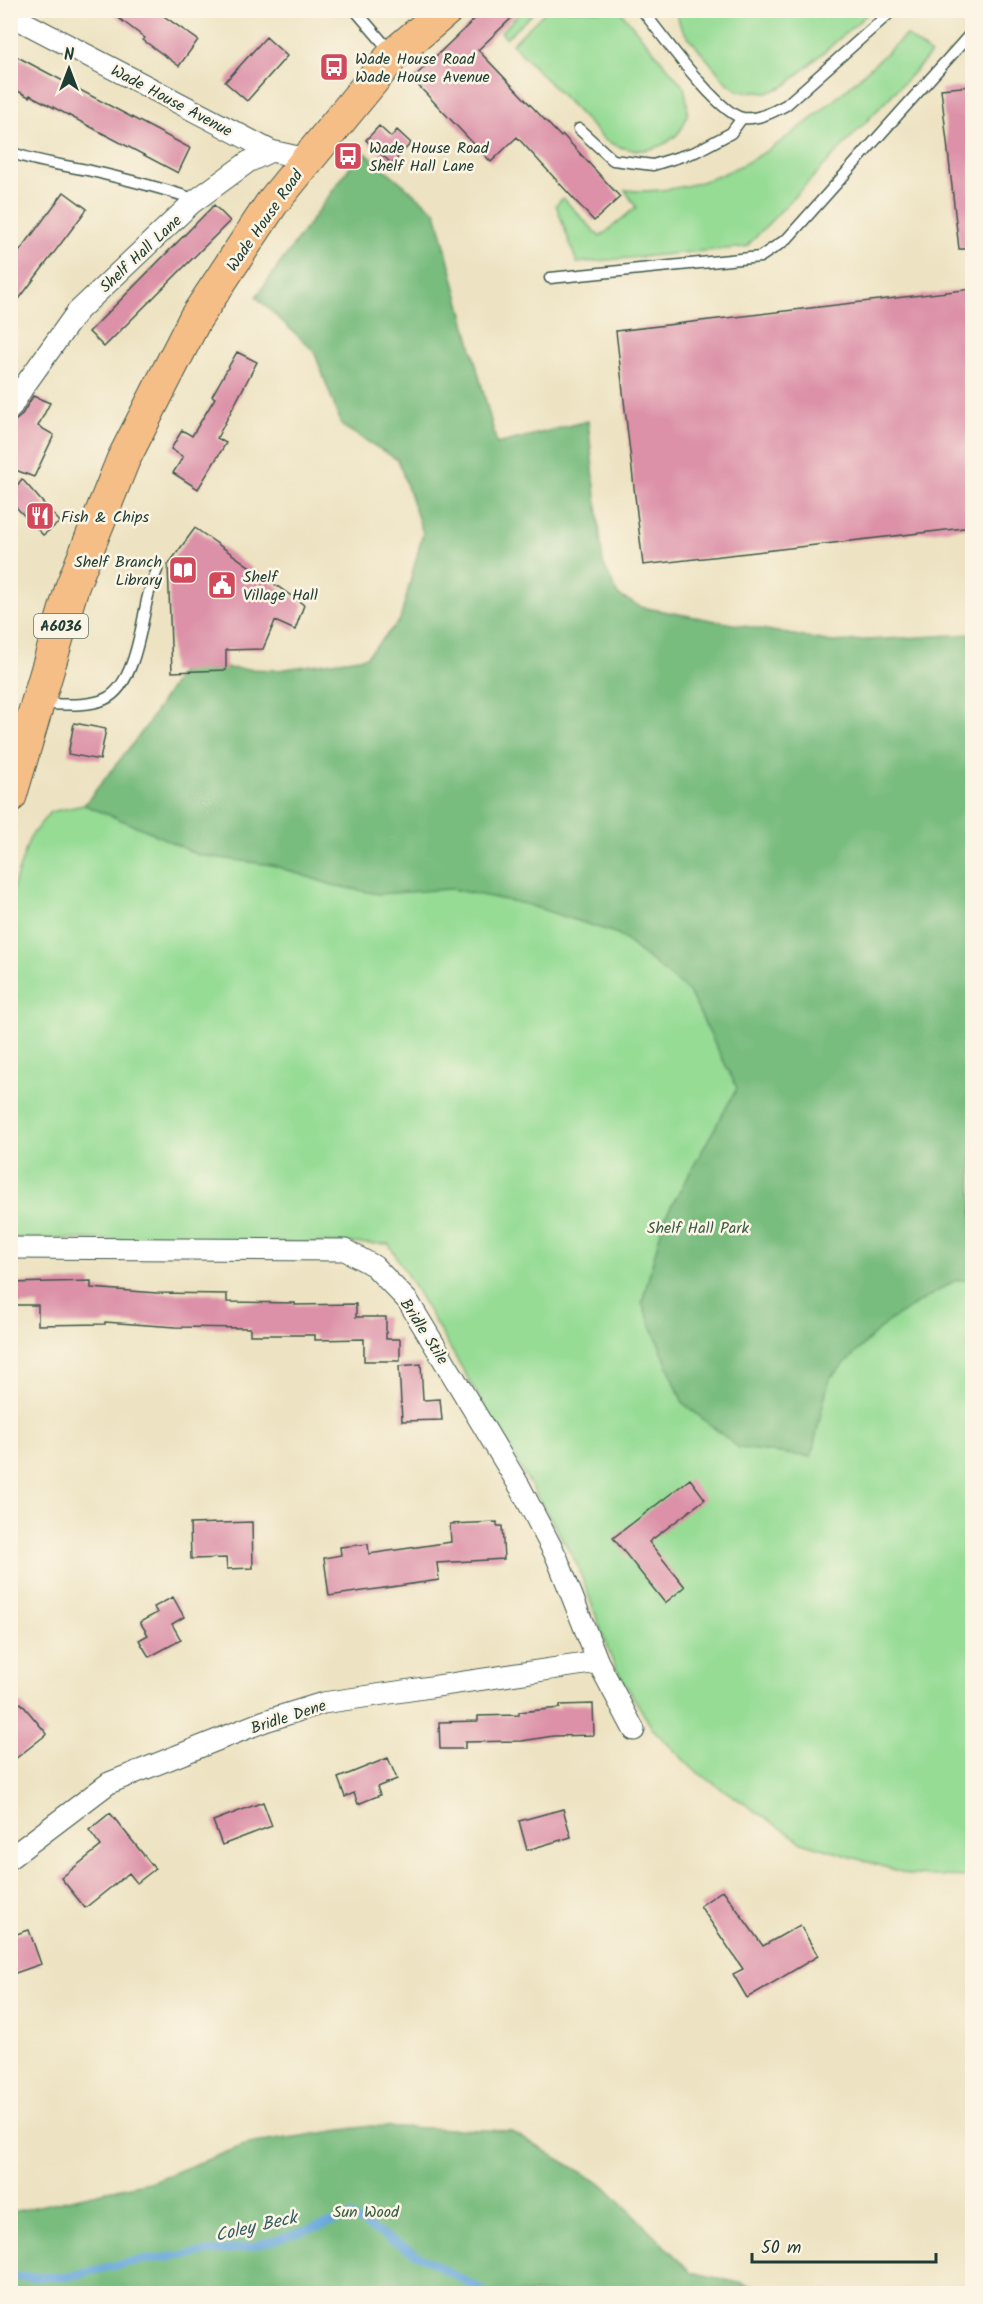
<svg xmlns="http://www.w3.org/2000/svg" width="983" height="2304" font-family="Kalam,sans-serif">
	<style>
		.green { fill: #96dc95; stroke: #5a8c64; stroke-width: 1.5 }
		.forest { fill: #78bc7e; stroke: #4c7c59; stroke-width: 1.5 }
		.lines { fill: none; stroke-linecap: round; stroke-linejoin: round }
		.stream { stroke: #67a7db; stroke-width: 8 }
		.building { fill: #dc91a8 }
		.service-casing { stroke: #3e5649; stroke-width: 13 }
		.minor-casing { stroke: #3e5649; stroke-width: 23 }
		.trunk-casing { stroke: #3e5649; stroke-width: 35 }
		.service { stroke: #fff; stroke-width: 10 }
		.minor { stroke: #fff; stroke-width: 21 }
		.trunk { stroke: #f6be87; stroke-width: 33 }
		.labels { text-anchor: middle; stroke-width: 5; stroke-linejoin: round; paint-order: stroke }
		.shield { fill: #fcf5e5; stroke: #617469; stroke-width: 1.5 }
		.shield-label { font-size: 15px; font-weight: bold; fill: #1f3d34 }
		.poi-label { font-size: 16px; fill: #1f3d34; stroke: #fcf5e5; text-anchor: start }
		.street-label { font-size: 16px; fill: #1f3d34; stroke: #fcf5e5 }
		.park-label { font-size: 16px; fill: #375d47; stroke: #fcf5e5 }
		.water-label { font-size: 18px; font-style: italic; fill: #355d66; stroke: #fcf5e5 }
	</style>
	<rect width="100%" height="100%" fill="#fcf5e5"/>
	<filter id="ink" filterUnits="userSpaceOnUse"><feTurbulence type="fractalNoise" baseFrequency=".0167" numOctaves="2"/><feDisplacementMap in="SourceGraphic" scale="12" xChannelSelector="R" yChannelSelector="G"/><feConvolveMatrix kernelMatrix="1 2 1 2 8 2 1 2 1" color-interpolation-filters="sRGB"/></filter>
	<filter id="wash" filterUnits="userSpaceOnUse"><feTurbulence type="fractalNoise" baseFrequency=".008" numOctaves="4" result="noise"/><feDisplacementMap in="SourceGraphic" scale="24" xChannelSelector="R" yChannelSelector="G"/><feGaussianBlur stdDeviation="1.35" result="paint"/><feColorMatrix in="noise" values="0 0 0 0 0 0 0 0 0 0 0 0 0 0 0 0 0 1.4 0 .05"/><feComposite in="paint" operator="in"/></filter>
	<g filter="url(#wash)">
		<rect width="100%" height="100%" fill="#ede3c2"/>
		<path class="green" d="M547,10L620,11L684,87C686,96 689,106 687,115C681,143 649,155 624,148C618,147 612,143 606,141L512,44Z
			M522,11H536L506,38L501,32Z
			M676,11V10L871,11L785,86L767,93L739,91L726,82L681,28Z
			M906,35L931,54L746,247L577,263L556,205L563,198L600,237L636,207L625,190C738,202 829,104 906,35Z
			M84,805L616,825L972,1085V1877L911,1875L802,1842L694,1770L652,1728L614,1665L577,1564L389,1244L11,1238V893L30,837L50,812Z"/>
		<path class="forest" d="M362,150L436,212L497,444L588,421L603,563L618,595L641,607L832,642L972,634V1280H956L887,1322L829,1379L811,1457L739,1448L683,1403L642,1303L664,1219L737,1088L689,992L618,934L525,904L451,889L378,894L332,885L272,865L198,855L146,830L84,805L145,728L184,667L278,670L366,657L400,620L423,533L398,460L342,426L314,351L256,297Z
			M370,2126L511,2131L605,2186L691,2272L783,2293H11V2212L153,2181L247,2144Z"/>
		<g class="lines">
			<path class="stream" d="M10,2277H67L130,2262L250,2247L351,2217L488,2294"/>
		</g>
		<g id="blocks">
			<path class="building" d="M108,10H155L198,40L179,66L143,40L145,38Z
				M484,10H520L478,50L561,137L563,135L620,197L594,221L517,137L491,162L412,79Z
				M266,37L287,56L247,101L225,82Z
				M10,53L190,148L178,173L30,95L29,97L10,87Z
				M972,86V249H959L941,89Z
				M379,126L391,137L397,130L411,143L392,164L366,140Z
				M64,192L87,209L10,311V264Z
				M214,205L230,221L104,347L89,332Z
				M972,289V527L643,565L616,331Z
				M237,352L257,362L217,438L226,443L198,489L173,473L183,457L171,449L182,430L192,436L215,398L212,396Z
				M33,396L50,403L38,426L54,435L34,477L10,468V425L21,416Z
				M22,479L60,522L43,535L10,501V495Z
				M195,528L304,605L295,630L275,621L263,649L226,650V670L172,672L168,565Z
				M74,723L106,729L100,760L68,754Z
				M91,1281V1288L157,1293L227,1294V1302L295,1303V1305L356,1304V1317H386V1339H400V1361H364V1339L315,1340V1335H250V1328L175,1327L105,1322V1324L38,1325V1305H10V1283Z
				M421,1364L423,1400L440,1399L442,1420L402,1421L399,1366Z
				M690,1479L705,1499L649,1542L685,1587L665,1603L613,1538Z
				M252,1522L253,1568L227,1569L226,1558L191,1559L190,1524Z
				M497,1522V1526H502L504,1559L437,1563L439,1580L329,1596L324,1558L341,1555L340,1547L368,1544L369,1554L451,1542L450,1524Z
				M173,1597L184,1617L172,1624L181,1640L149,1657L139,1640L148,1635L140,1622L157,1613L154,1607Z
				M21,1703L47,1734L10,1763V1711Z
				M593,1704L594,1735L553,1736L522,1741L465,1742V1749H440L439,1722L478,1721V1716L519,1715V1712L560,1708V1705Z
				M388,1758L397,1779L377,1787L380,1795L358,1804L354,1793L345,1797L338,1778Z
				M263,1802L272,1826L222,1845L213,1821Z
				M563,1809L571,1837L527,1850L519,1821Z
				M110,1813L155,1869L137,1883L129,1873L85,1908L61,1878L101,1846L89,1830Z
				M723,1890L763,1946L800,1925L818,1956L747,1998L733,1974L743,1969L700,1906Z
				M29,1930L41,1964L10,1975V1936Z"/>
		</g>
	</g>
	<g filter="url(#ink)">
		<use href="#blocks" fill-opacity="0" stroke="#3e5649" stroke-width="1.5"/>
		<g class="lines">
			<g class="service-casing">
				<path id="service" d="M355,10L391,52
					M642,10C660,32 718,114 743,118C758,120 773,112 786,105L893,10
					M579,129L613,160L653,165L695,152L731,133L742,118
					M10,152C39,163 59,164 87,170C124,179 161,187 196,200
					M550,278L760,257L787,239L972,32
					M41,704C60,704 88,707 105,699C134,686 141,628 147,600C149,590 153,580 157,570"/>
			</g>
			<g class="minor-casing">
				<path id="minor" d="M10,15L271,151
					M10,409L22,389L77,312L192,203L248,162L271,151L307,159
					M10,1248L345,1250L374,1266L408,1301L520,1487L557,1558L598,1662L634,1730
					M10,1858L109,1783L265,1721L323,1703L598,1662"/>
			</g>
			<g class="trunk-casing">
				<path id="trunk" d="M10,796L72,587L123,460L195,319L272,203L393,55L446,10"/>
			</g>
			<use href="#service" class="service"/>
			<use href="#minor" class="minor"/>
			<use href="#trunk" class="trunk"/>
		</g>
	</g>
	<defs>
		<g id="bus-square" transform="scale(1.5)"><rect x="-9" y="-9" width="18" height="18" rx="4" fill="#d1495b" stroke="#fcf5e5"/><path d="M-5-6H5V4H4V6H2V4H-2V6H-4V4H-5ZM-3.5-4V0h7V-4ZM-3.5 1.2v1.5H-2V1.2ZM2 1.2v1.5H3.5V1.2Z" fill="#fff"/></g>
		<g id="restaurant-square" transform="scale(1.5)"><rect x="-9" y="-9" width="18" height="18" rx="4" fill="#d1495b" stroke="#fcf5e5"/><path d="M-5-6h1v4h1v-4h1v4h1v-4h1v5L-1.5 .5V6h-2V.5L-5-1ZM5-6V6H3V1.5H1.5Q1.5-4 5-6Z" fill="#fff"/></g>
		<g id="library-square" transform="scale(1.5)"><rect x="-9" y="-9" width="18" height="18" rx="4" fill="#d1495b" stroke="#fcf5e5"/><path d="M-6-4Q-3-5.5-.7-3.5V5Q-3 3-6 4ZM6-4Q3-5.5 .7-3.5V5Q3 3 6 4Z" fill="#fff"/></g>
		<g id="civic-square" transform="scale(1.5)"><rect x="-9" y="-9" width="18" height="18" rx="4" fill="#d1495b" stroke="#fcf5e5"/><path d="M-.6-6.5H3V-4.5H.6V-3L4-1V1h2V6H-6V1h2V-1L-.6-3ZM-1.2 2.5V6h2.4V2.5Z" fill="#fff"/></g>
	</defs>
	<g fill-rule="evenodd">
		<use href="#bus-square" x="334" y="67"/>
		<use href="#bus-square" x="348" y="156"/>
		<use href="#restaurant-square" x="40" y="516"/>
		<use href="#library-square" x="183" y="570"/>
		<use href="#civic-square" x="222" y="585"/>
	</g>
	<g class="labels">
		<rect class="shield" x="34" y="614" width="54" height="24" rx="4.5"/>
		<g class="shield-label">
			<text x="61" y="631">A6036</text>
		</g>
		<g class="poi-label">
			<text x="355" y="64">Wade House Road<tspan x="355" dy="18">Wade House Avenue</tspan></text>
			<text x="369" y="153">Wade House Road<tspan x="369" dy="18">Shelf Hall Lane</tspan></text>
			<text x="61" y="522">Fish &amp; Chips</text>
			<text x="162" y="567" text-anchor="end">Shelf Branch<tspan x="162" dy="18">Library</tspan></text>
			<text x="243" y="582">Shelf<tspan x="243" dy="18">Village Hall</tspan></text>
		</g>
		<g class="street-label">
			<text transform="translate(172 100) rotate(28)" y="6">Wade House Avenue</text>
			<text transform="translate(264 220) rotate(-55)" y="6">Wade House Road</text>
			<text transform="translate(140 253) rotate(-43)" y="6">Shelf Hall Lane</text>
			<text transform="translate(425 1331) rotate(57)" y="6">Bridle Stile</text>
			<text transform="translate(288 1716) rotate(-18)" y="6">Bridle Dene</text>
		</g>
		<g class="park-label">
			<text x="698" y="1233">Shelf Hall Park</text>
			<text x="366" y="2217">Sun Wood</text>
		</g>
		<g class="water-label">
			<text transform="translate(256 2226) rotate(-13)" y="6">Coley Beck</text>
		</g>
	</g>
	<rect width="983" height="2304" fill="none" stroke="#fcf5e5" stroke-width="36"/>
	<g transform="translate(69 69)" stroke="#fcf5e5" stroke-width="4.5" paint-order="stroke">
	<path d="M0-4.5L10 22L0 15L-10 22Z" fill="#1f3d34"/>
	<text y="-9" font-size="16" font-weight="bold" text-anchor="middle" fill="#1f3d34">N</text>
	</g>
	<path d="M752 2253v9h184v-9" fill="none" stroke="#1f3d34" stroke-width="3"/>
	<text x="761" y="2253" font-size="18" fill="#1f3d34" stroke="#fcf5e5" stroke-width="4.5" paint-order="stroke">50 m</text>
</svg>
